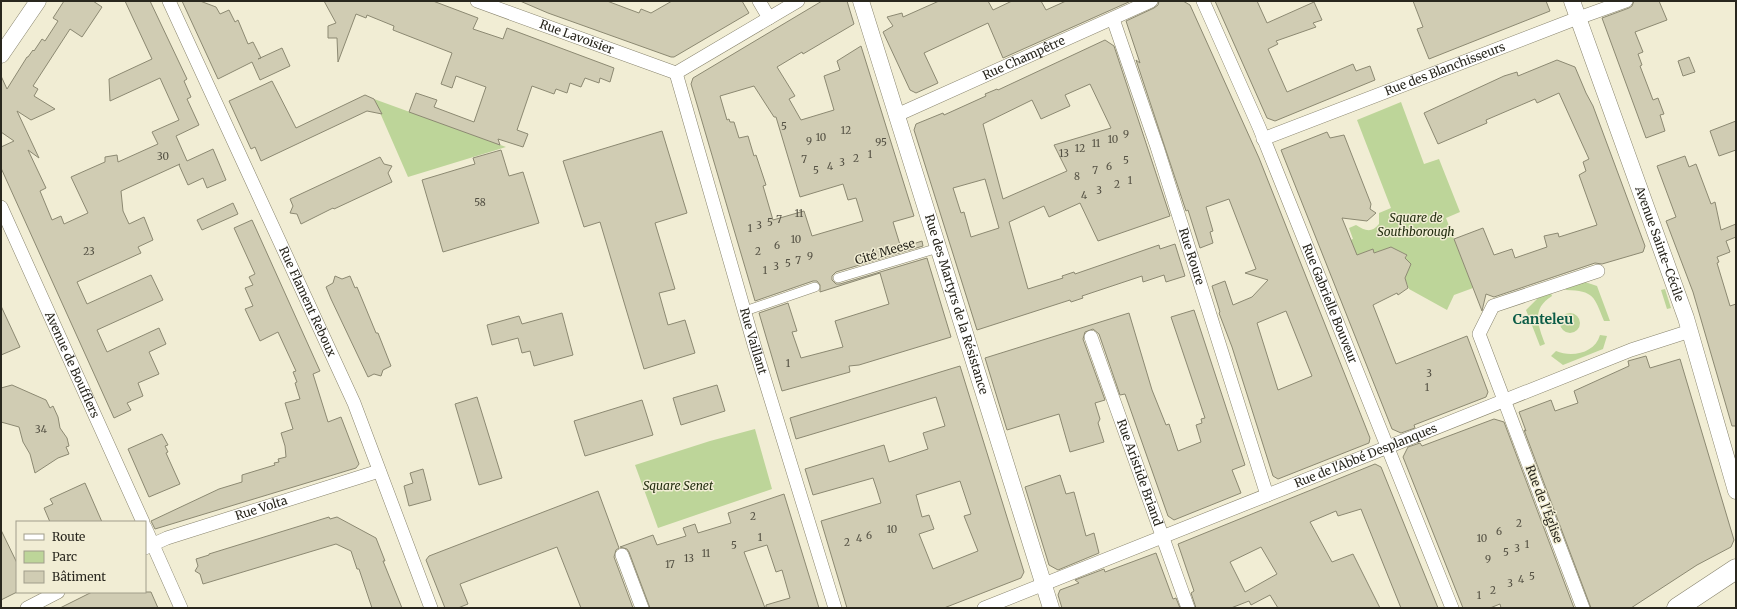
<svg xmlns="http://www.w3.org/2000/svg" width="1737" height="609" font-family="Merriweather,serif">
	<style>
		.green { fill: #bdd599 }
		.building { fill: #d0ccb3; stroke: #8c8972; fill-rule: evenodd }
		.lines { fill: none; stroke-linecap: round; stroke-linejoin: round }
		.pedestrian-casing { stroke: #88846d; stroke-width: 10 }
		.minor-casing { stroke: #88846d; stroke-width: 14 }
		.tertiary-casing { stroke: #88846d; stroke-width: 17 }
		.primary-casing { stroke: #88846d; stroke-width: 21 }
		.pedestrian { stroke: #fff; stroke-width: 9 }
		.minor { stroke: #fff; stroke-width: 13 }
		.tertiary { stroke: #fff; stroke-width: 16 }
		.primary { stroke: #fff; stroke-width: 20 }
		.labels { text-anchor: middle; stroke-width: 3; stroke-linejoin: round; paint-order: stroke }
		.number-label { font-size: 10px; fill: #535043 }
		.street-label { font-size: 12px; fill: #29271e; stroke: #f1edd4 }
		.park-label { font-size: 12px; font-style: italic; fill: #232e10; stroke: #f1edd4 }
		.quarter-label { font-size: 14px; font-weight: bold; fill: #0b5c47; stroke: #f1edd4 }
	</style>
	<rect width="100%" height="100%" fill="#f1edd4"/>
	<path class="green" d="M374,99L506,147L408,177Z
		M1401,102L1424,164L1439,159L1460,212L1446,218L1473,288L1454,295L1447,310L1409,289L1405,278L1410,265L1408,261L1405,259L1407,255L1391,247L1374,253L1373,249L1339,262L1322,251L1353,239L1349,228L1356,225C1365,231 1372,233 1379,224V213L1391,208L1357,120Z
		M1585,282L1597,286L1610,321H1604C1594,296 1594,291 1566,290L1565,289Z
		M1665,289L1671,308L1667,309L1661,290Z
		M1551,293L1552,296C1531,309 1538,325 1545,344L1540,346L1526,310L1538,298Z
		M1560 323a10 10 0 1 1 20 0a10 10 0 1 1-20 0Z
		M1600,335L1607,336L1603,349L1563,365L1551,356L1556,351C1572,358 1595,353 1600,335Z
		M755,429L772,489L658,528L635,465L710,441Z"/>
	<path class="building" d="M64,1H93L102,7L82,37L70,29L33,86L38,89L34,96L55,109L31,120L17,111L39,158L28,150L46,188L40,191L52,220L61,216L64,224L88,213L71,177L105,162V157L117,155L118,162L158,144L152,132L179,120L160,78L110,101L109,79L152,59L125,1H150L187,79L184,81L191,97L187,99L199,125L176,136L187,161L213,149L226,180L207,188L203,178L188,185L179,165L180,164L121,191L123,211L129,224L144,217L153,240L138,247L141,253L77,282L87,304L151,275L163,300L97,330L107,352L159,328L166,344L149,352L159,374L138,383L143,396L127,403L131,410L114,418L1,168V147L14,141L1,132V76L7,89L27,57H28L33,50L34,51L42,39L45,41L58,21L53,18Z
		M182,1H200L216,7L220,14L229,10L235,22L238,20L248,44L253,42L261,58L258,59L282,48L290,66L260,80L252,62L218,79Z
		M324,1H433L478,18L473,29L503,39L507,28L614,68L610,82L600,78L599,83L585,78L581,87L570,83L567,93L556,89L554,94L532,86L517,130L528,134L523,147L498,139L500,145L409,112L416,93L437,100L434,107L474,122L486,87L456,76L452,88L441,84L452,53L393,30L394,26L367,15L366,18L356,14L338,62L337,38H328V26L336,23Z
		M520,1H607L639,13L641,9L651,13L672,1H742L749,13L674,57H671L548,13Z
		M822,1H847L854,24L803,54L802,52L777,67L795,96L789,99L801,120L834,110L824,76L840,70L837,61L861,46L914,216L893,222L901,248L922,241L923,246L836,272L832,276V280L836,284H840L927,258L951,337L859,365L849,366L850,372L782,391L759,313L788,303L797,331L792,332L801,358L843,347L835,321L889,304L880,273L820,292V285L817,281H813L755,301L691,84L693,78ZM754,86L774,117H776L800,197L843,184L848,200L856,198L863,221L812,236L804,211L773,220L763,186L766,185L756,155L754,156L748,136L739,138L734,122H730L729,119L727,120L720,96Z
		M939,1H988L993,10L1012,1H1041L1046,10L1066,1H1131L1003,58L988,23L924,53L938,83L916,93L910,90L883,32L893,26L887,17L902,13L903,17Z
		M1159,1H1183L1190,5L1259,158L1370,438L1369,443L1278,479L1273,476L1232,347L1219,313L1220,312L1212,286L1225,281L1233,305L1252,297L1268,280L1245,273L1256,269L1229,199L1206,207L1213,231L1210,232L1213,243L1200,248L1188,210L1186,211L1136,60L1140,63L1126,21L1154,8L1158,5ZM1286,311L1312,376L1278,390L1257,323Z
		M1215,1H1257L1267,23L1314,2L1322,20L1313,23L1316,27L1276,41L1278,44L1268,49L1287,92L1353,64L1356,71L1370,66L1375,80L1275,121L1267,118Z
		M1413,1H1546L1550,11L1429,59L1417,29L1423,27Z
		M1634,1H1659L1667,20L1635,32L1643,52L1638,54L1642,65L1640,66L1653,100L1658,98L1664,114L1660,115L1665,131L1646,138L1602,18L1629,8L1632,6Z
		M1105,40L1114,46L1170,216L1098,241L1080,203L1049,217L1044,206L1009,222L1028,289L1063,278L1062,276L1074,272L1075,274L1159,245L1160,249L1175,244L1185,276L1166,282L1164,275L1143,282L1142,276L1082,296L1083,298L1071,302L1070,300L977,330L914,130L916,124L943,113L944,115L986,96L985,94L997,89L998,90ZM1090,84L1111,128L1054,145L1067,171L1003,199L983,124L1032,100L1041,119L1070,106L1065,95ZM985,179L999,228L971,237L964,212L961,213L953,188Z
		M1689,57L1695,72L1683,76L1678,61Z
		M1557,60L1575,67L1586,93L1593,106L1645,246L1643,252L1602,264L1595,263L1494,297L1486,294L1482,311L1454,239L1483,228L1494,255L1512,249L1515,258L1547,247L1544,236L1558,233L1559,237L1597,225L1579,175L1586,171L1583,162L1589,159L1559,93L1537,103L1535,99L1486,120L1487,123L1438,144L1424,113L1504,76L1517,72L1518,76Z
		M272,81L296,128L365,95L374,99L382,114L367,111L261,161L255,147L251,149L229,101Z
		M1736,121V150L1719,156L1710,131Z
		M662,131L687,213L655,223L675,289L659,293L668,325L685,320L695,353L644,369L600,222L584,227L563,161Z
		M1327,132L1330,138L1344,135L1371,204L1370,209L1376,213L1367,221L1342,218L1357,255L1373,249L1374,253L1391,247L1407,255L1405,258L1411,264L1405,278L1408,288L1398,295L1397,293L1373,305L1396,364L1467,336L1488,392L1486,397L1414,425L1415,428L1401,433L1392,429L1281,150Z
		M501,150L509,176L523,172L539,223L443,252L422,180L475,164L473,158Z
		M1685,156L1689,167L1696,164L1711,204L1715,202L1721,230L1736,224V237L1726,241L1730,252L1717,257L1719,262L1717,263L1730,306L1736,304V426H1732L1693,292L1666,221L1676,217L1657,166Z
		M380,157L384,164L392,166L388,173L392,182L334,209L333,208L301,224L297,214L290,213L293,206L290,199Z
		M233,203L238,214L202,230L197,220Z
		M252,220L320,371L313,374L328,422L341,417L359,464L356,468L155,529L151,521L219,489L242,482V475L275,465L274,463L279,462L278,459L286,457L285,446L281,433L293,429L285,403L300,399L295,383L297,382L293,372L296,371L278,332L260,341L245,309L253,306L245,288L253,285L249,277L255,274L234,228Z
		M335,276L342,279L350,276L355,288L357,287L376,333H378L391,366L383,370L381,376L374,374L368,377L331,299L326,287L333,283Z
		M1,306L20,347L1,355Z
		M1194,310L1245,465L1232,470L1241,493L1174,520L1168,516L1125,394L1120,395L1099,334L1093,329L1085,332L1083,339L1105,400L1095,403L1100,419L1098,423L1104,442L1070,452L1059,414L1007,430L985,358L1129,313L1152,390L1166,425L1169,424L1178,451L1201,442L1196,425L1202,423L1201,419L1205,418L1171,317Z
		M562,313L573,355L534,366L530,351L522,353L518,338L492,345L487,325L519,316L522,324Z
		M1646,356L1650,368L1680,359L1734,540L1731,547L1697,565L1631,608H1591L1524,430L1526,431L1519,412L1551,400L1555,411L1578,403L1574,391L1629,366L1628,361Z
		M960,366L1024,572L1021,578L944,608H847L821,521L881,503L877,490L873,478L813,495L805,469L884,445L889,462L928,449L923,433L945,426L936,397L796,439L790,418ZM960,481L971,514L964,516L978,551L933,569L919,534L934,529L929,515L922,517L916,495Z
		M12,385L46,400L50,408L53,406L58,417L60,428L67,438L69,446L66,447L69,454L58,458L35,473L30,454L23,442L19,427L1,422V388Z
		M717,385L725,411L681,425L673,398Z
		M477,397L502,478L479,485L455,404Z
		M642,400L653,435L585,456L574,421Z
		M1494,419L1504,422L1574,608H1501L1500,604L1490,608H1463L1403,457L1408,447L1420,443L1422,446Z
		M162,434L168,445L165,446L168,452L166,453L180,484L149,497L128,449Z
		M1375,464L1381,467L1438,608H1401L1361,509L1338,516L1336,511L1310,522L1332,562L1353,554L1380,608H1278L1270,595L1251,605L1249,601L1231,608H1196L1191,593L1194,591L1178,544ZM1261,547L1277,574L1245,592L1230,562Z
		M423,469L431,500L409,506L404,486L413,483L410,473Z
		M1060,475L1066,494L1074,492L1086,536L1094,533L1099,553L1058,570L1049,565L1025,487Z
		M85,483L102,522H50L44,508L53,504L50,499Z
		M598,491L619,548L616,550L614,557L633,608H581L557,547L460,584L468,604L458,608H445L426,560L429,556Z
		M784,494L819,608H766V605L790,598L782,570L776,572L767,545L744,552L765,608H650L629,552L627,549L620,547L653,535L657,545L686,536L683,528L695,524L698,533L731,523L728,513Z
		M329,517L330,519L337,517L376,538L385,561H383L402,608H372L359,569H357L351,551L336,544L203,584L200,574L195,571L198,566L196,559L209,555V554Z
		M1,530L17,563V592L1,600Z
		M1156,553L1173,599L1176,598L1180,608H1062L1058,595L1060,590L1079,583L1075,580L1104,569L1105,572Z
		M92,592H151L158,608H60Z"/>
	<g class="lines">
		<g class="pedestrian-casing">
			<path id="pedestrian" d="M838,278L938,248
				M745,311L815,287"/>
		</g>
		<g class="minor-casing">
			<g id="minor">
				<path id="s1" d="M169,1L354,403L431,608"/>
				<path id="s2" d="M477,1L676,73"/>
				<path d="M759,1L769,18"/>
				<path id="s3" d="M1203,1L1259,127L1452,608"/>
				<path id="s4" d="M1113,19L1157,147L1267,495"/>
				<path id="s5" d="M676,73L755,348L835,608"/>
				<path d="M676,73L798,1"/>
				<path id="s6" d="M897,115L1151,1"/>
				<path id="s7" d="M1263,139L1570,21L1626,1"/>
				<path id="s8" d="M1,207L143,522"/>
				<path id="s9" d="M1091,337L1188,608"/>
				<path d="M145,527L181,608"/>
				<path id="s10" d="M145,548L167,538L379,471"/>
				<path d="M622,555L642,608"/>
				<path d="M27,608L58,592"/>
				<path id="s11" d="M984,608L1631,350L1690,331"/>
				<path d="M1583,608L1479,334L1493,306L1598,271"/>
			</g>
		</g>
		<g class="tertiary-casing">
			<g id="tertiary">
				<path id="s12" d="M861,1C926,203 987,406 1051,608"/>
				<path id="s13" d="M1572,1L1686,318L1736,491"/>
				<path d="M1,55L38,1"/>
			</g>
		</g>
		<g class="primary-casing">
			<path id="primary" d="M1677,608L1736,569"/>
		</g>
		<use href="#pedestrian" class="pedestrian"/>
		<use href="#minor" class="minor"/>
		<use href="#tertiary" class="tertiary"/>
		<use href="#primary" class="primary"/>
	</g>
	<g class="labels">
		<g class="number-label">
			<text x="784" y="130">5</text>
			<text x="846" y="134">12</text>
			<text x="1126" y="138">9</text>
			<text x="821" y="141">10</text>
			<text x="1113" y="143">10</text>
			<text x="809" y="145">9</text>
			<text x="881" y="146">95</text>
			<text x="1096" y="147">11</text>
			<text x="1080" y="152">12</text>
			<text x="1064" y="157">13</text>
			<text x="870" y="158">1</text>
			<text x="163" y="160">30</text>
			<text x="856" y="162">2</text>
			<text x="804" y="163">7</text>
			<text x="1126" y="164">5</text>
			<text x="842" y="166">3</text>
			<text x="830" y="170">4</text>
			<text x="1109" y="170">6</text>
			<text x="816" y="174">5</text>
			<text x="1095" y="174">7</text>
			<text x="1077" y="180">8</text>
			<text x="1130" y="184">1</text>
			<text x="1117" y="188">2</text>
			<text x="1099" y="194">3</text>
			<text x="1084" y="199">4</text>
			<text x="480" y="206">58</text>
			<text x="799" y="217">11</text>
			<text x="779" y="223">7</text>
			<text x="770" y="226">5</text>
			<text x="759" y="229">3</text>
			<text x="750" y="232">1</text>
			<text x="796" y="243">10</text>
			<text x="777" y="249">6</text>
			<text x="89" y="255">23</text>
			<text x="758" y="255">2</text>
			<text x="810" y="260">9</text>
			<text x="798" y="264">7</text>
			<text x="788" y="267">5</text>
			<text x="776" y="270">3</text>
			<text x="765" y="274">1</text>
			<text x="788" y="367">1</text>
			<text x="1429" y="377">3</text>
			<text x="1427" y="391">1</text>
			<text x="41" y="433">34</text>
			<text x="753" y="520">2</text>
			<text x="1519" y="527">2</text>
			<text x="892" y="533">10</text>
			<text x="1499" y="535">6</text>
			<text x="869" y="539">6</text>
			<text x="760" y="541">1</text>
			<text x="859" y="542">4</text>
			<text x="1482" y="542">10</text>
			<text x="847" y="546">2</text>
			<text x="1527" y="548">1</text>
			<text x="734" y="549">5</text>
			<text x="1517" y="552">3</text>
			<text x="1506" y="556">5</text>
			<text x="706" y="557">11</text>
			<text x="689" y="562">13</text>
			<text x="1488" y="563">9</text>
			<text x="670" y="568">17</text>
			<text x="1532" y="580">5</text>
			<text x="1521" y="583">4</text>
			<text x="1510" y="587">3</text>
			<text x="1493" y="594">2</text>
			<text x="1479" y="599">1</text>
		</g>
		<g class="street-label">
			<text dy="4" stroke="none"><textPath href="#s2" startOffset="106">Rue Lavoisier</textPath></text>
			<text dy="4" stroke="none"><textPath href="#s6" startOffset="139">Rue Champêtre</textPath></text>
			<text dy="4" stroke="none"><textPath href="#s7" startOffset="195">Rue des Blanchisseurs</textPath></text>
			<text dy="4" stroke="none"><textPath href="#s13" startOffset="258">Avenue Sainte-Cécile</textPath></text>
			<text transform="translate(885 252) rotate(-17)" y="4">Cité Meese</text>
			<text dy="4" stroke="none"><textPath href="#s4" startOffset="250">Rue Roure</textPath></text>
			<text dy="4" stroke="none"><textPath href="#s1" startOffset="331">Rue Flament Reboux</textPath></text>
			<text dy="4" stroke="none"><textPath href="#s3" startOffset="328">Rue Gabrielle Bouveur</textPath></text>
			<text dy="4" stroke="none"><textPath href="#s12" startOffset="318">Rue des Martyrs de la Résistance</textPath></text>
			<text dy="4" stroke="none"><textPath href="#s5" startOffset="279">Rue Vaillant</textPath></text>
			<text dy="4" stroke="none"><textPath href="#s8" startOffset="173">Avenue de Boufflers</textPath></text>
			<text dy="4" stroke="none"><textPath href="#s11" startOffset="411">Rue de l'Abbé Desplanques</textPath></text>
			<text dy="4" stroke="none"><textPath href="#s9" startOffset="144">Rue Aristide Briand</textPath></text>
			<text transform="translate(1544 504) rotate(69)" y="4">Rue de l'Église</text>
			<text dy="4" stroke="none"><textPath href="#s10" startOffset="123">Rue Volta</textPath></text>
		</g>
		<g class="park-label">
			<text x="1416" y="222">Square de<tspan x="1416" dy="14">Southborough</tspan></text>
			<text x="678" y="490">Square Senet</text>
		</g>
		<g class="quarter-label">
			<text x="1543" y="324">Canteleu</text>
		</g>
	</g>
	<rect width="1737" height="609" fill="none" stroke="#29271e" stroke-width="4"/>
	<rect x="16" y="521" width="130" height="72" fill="#f1edd4" stroke="#a19e8b"/>
	<rect x="24" y="534" width="20" height="6" fill="#ffffff" stroke="#a19e8b"/>
	<text x="52" y="541" font-size="12" fill="#29271e">Route</text>
	<rect x="24" y="551" width="20" height="12" fill="#bdd599" stroke="#a19e8b"/>
	<text x="52" y="561" font-size="12" fill="#29271e">Parc</text>
	<rect x="24" y="571" width="20" height="12" fill="#d0ccb3" stroke="#a19e8b"/>
	<text x="52" y="581" font-size="12" fill="#29271e">Bâtiment</text>
</svg>
